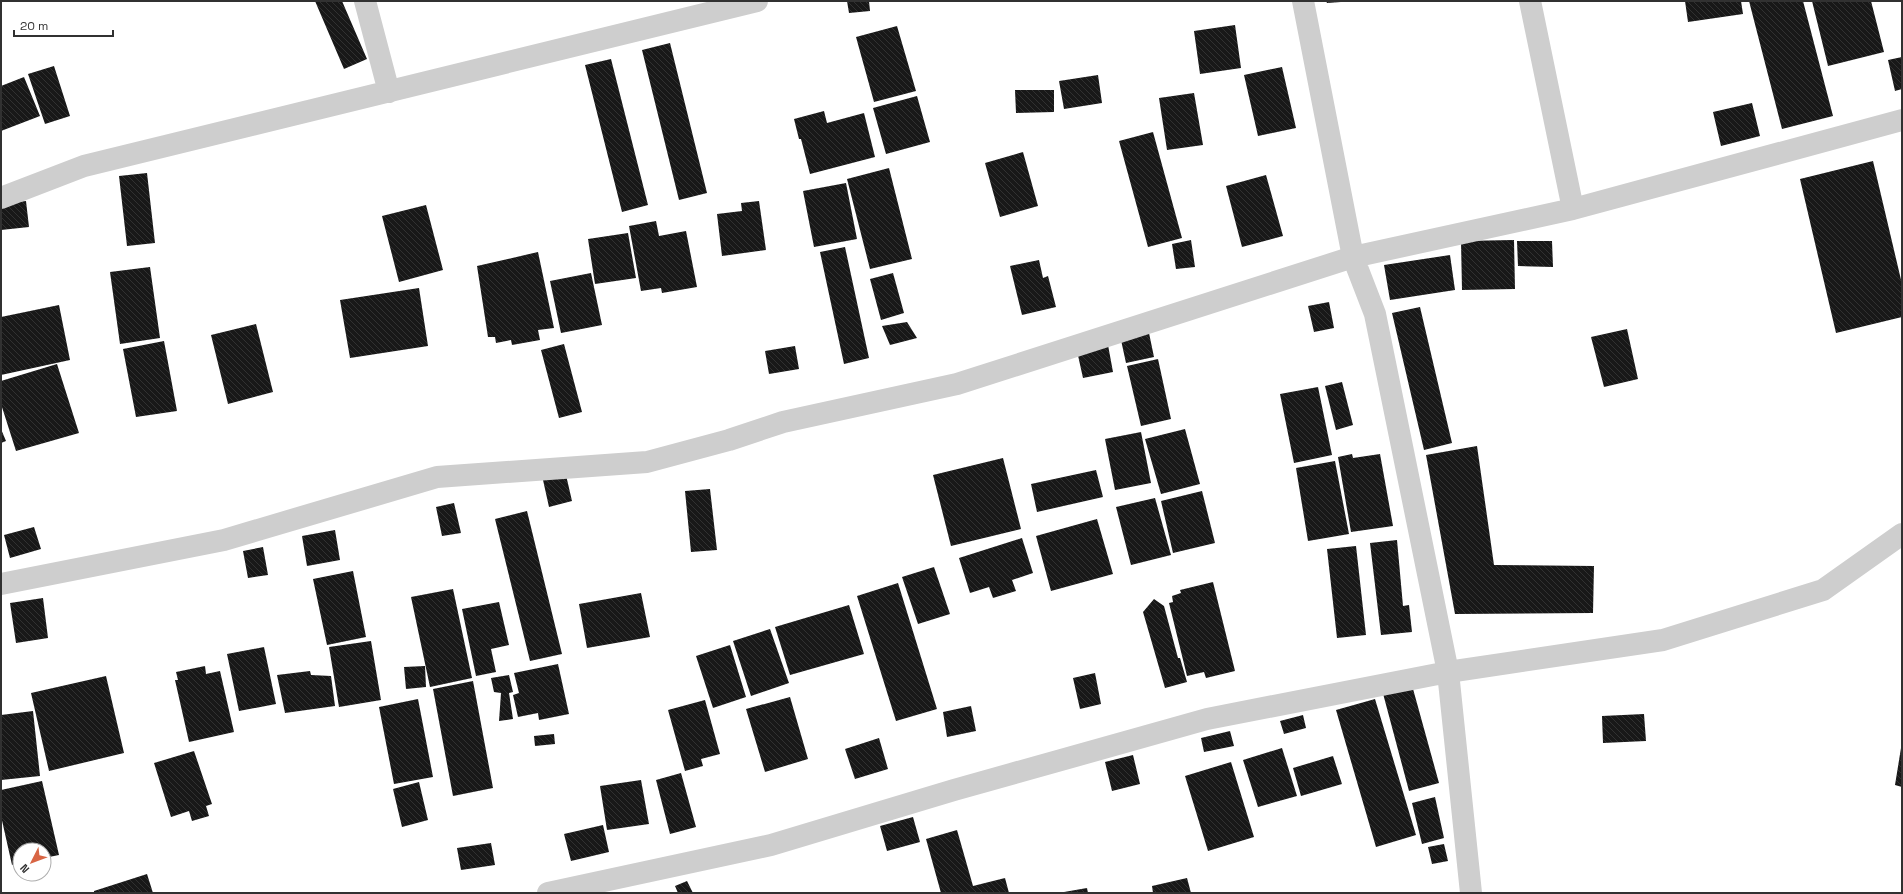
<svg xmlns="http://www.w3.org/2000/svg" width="1903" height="894" font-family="'Space Grotesk',sans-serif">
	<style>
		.building { fill: url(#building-back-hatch) }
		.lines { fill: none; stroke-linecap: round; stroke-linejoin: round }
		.street { stroke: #cecece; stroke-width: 22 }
	</style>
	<defs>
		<pattern id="building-back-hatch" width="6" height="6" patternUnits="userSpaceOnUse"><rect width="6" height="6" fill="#181818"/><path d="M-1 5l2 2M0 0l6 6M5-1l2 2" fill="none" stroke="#313131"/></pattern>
	</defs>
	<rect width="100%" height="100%" fill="#fff"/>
	<path class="building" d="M315,1H342L367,59L344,69Z
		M847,1H869L870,11L849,13Z
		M1326,1H1341V2L1327,3Z
		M1685,1H1741L1743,14L1688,22Z
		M1749,1H1803L1833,116L1782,129Z
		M1812,1H1871L1884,52L1828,66Z
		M1235,25L1241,68L1200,74L1194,31Z
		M897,26L916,91L874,102L856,37Z
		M670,43L707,193L679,200L642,50Z
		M1902,57V89L1895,91L1888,60Z
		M611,59L648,205L622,212L585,65Z
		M54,66L70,116L45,124L28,74Z
		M1282,67L1296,128L1258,136L1244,75Z
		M1098,75L1102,103L1064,109L1059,81Z
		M24,77L40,116L1,131V86Z
		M1015,90H1054V112L1016,113Z
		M1194,93L1203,145L1167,150L1159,98Z
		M917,96L930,142L886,154L873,108Z
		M1752,103L1760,136L1721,146L1713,112Z
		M824,111L827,123L864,113L875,157L810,174L801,139H799L794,119Z
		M1153,132L1182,238L1148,247L1119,141Z
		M1023,152L1038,206L1000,217L985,163Z
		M1873,161L1902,284V317L1836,333L1800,179Z
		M889,168L912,259L870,269L847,179Z
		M147,173L155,243L127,246L119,176Z
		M1266,175L1283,236L1242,247L1226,186Z
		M846,183L857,239L814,247L803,191Z
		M26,201L29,227L1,230V204Z
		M759,201L766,250L722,256L717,214L742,211L741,203Z
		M426,205L443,270L399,282L382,216Z
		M656,221L659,236L686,231L697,287L662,293L661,288L641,291L629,226Z
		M628,233L636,278L595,284L588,239Z
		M1191,240L1195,267L1176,269L1172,244Z
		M1514,240L1515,289L1462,290L1461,241Z
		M1517,241H1552L1553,267L1518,266Z
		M845,247L869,358L844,364L820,252Z
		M538,252L554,328L538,330L540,340L512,345L511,340L496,343L495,337H488L477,266Z
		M1450,255L1455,290L1390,300L1384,265Z
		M1039,260L1043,278L1048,276L1056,307L1022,315L1010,266Z
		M150,267L160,338L120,344L110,272Z
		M591,273L602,325L561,333L550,281Z
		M893,273L904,313L881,320L870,279Z
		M419,288L428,346L350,358L340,300Z
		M1329,302L1334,328L1314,332L1308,306Z
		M59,305L70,360L1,375V317Z
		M1420,307L1452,443L1424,450L1392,313Z
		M907,322L917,338L890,345L882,326Z
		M256,324L273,392L228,404L211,335Z
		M1627,329L1638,379L1604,387L1591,337Z
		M1149,333L1154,357L1126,363L1121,340Z
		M164,341L177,411L136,417L123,349Z
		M564,344L582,412L559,418L541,350Z
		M1108,345L1113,372L1083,378L1077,351Z
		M795,346L799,369L769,374L765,351Z
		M1158,359L1171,419L1141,426L1127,366Z
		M57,364L79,433L16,451L1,404V381Z
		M1342,382L1353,425L1336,430L1325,386Z
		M1318,387L1332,455L1294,463L1280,394Z
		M1,429L6,441L1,443Z
		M1185,429L1200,484L1161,494L1145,439Z
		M1141,432L1151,483L1115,490L1105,439Z
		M1477,446L1494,565L1594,566L1593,613L1455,614L1426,455Z
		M1352,454L1353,458L1380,454L1393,526L1351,532L1338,457Z
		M1003,458L1021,529L951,546L933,475Z
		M1335,461L1349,534L1308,541L1296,468Z
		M1096,470L1103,497L1037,512L1031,484Z
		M566,475L572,501L549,507L543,480Z
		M710,489L717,550L691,552L685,491Z
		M1202,491L1215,543L1173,553L1161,501Z
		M1155,498L1171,555L1131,565L1116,507Z
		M454,503L461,533L442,536L436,507Z
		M527,511L562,654L530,661L495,519Z
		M1097,519L1113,574L1051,591L1036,536Z
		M34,527L41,549L10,558L4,535Z
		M335,530L340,560L307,566L302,536Z
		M1022,538L1033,573L1012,580L1016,591L993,598L989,587L970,593L959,558Z
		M1397,540L1403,606L1409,605L1412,632L1381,635L1370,543Z
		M1356,546L1366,635L1337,638L1327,549Z
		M263,547L268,575L248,578L243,551Z
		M934,567L950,614L918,624L902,577Z
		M353,571L366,637L327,645L313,579Z
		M1213,582L1235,671L1206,678L1204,672L1187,676L1169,603L1173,602L1172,596L1181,593L1180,590Z
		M898,583L937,709L896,721L857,596Z
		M453,589L472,678L430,687L411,597Z
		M641,593L650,637L587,648L579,604Z
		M43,598L48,638L16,643L10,603Z
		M1154,599L1164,606L1178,658H1180L1187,682L1165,688L1143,612Z
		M499,602L509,645L491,649L496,672L476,676L462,609Z
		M849,605L864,654L790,675L775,627Z
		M770,629L789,683L751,696L733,641Z
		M371,641L381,700L339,707L329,647Z
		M730,645L746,697L713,708L696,656Z
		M264,647L276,704L239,711L227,654Z
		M558,664L569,714L539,720L538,713L518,717L513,695L519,693L514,673Z
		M205,666L206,674L220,671L234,732L189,742L175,680H178L176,672Z
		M425,666L426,687L406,689L404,667Z
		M310,671L311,675L331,676L335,706L285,713L277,675Z
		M1095,673L1101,704L1080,709L1073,678Z
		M509,675L513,692L509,693L513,719L499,721L501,693L494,692L491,678Z
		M106,676L124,753L49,771L31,693Z
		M1410,678L1439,783L1409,791L1381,686Z
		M473,681L493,788L453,796L433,689Z
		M790,697L808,759L765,772L746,709Z
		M418,699L433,777L394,784L379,707Z
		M1375,699L1416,835L1376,847L1336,710Z
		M705,700L720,754L701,759L703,766L685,771L668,710Z
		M971,706L976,731L947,737L943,712Z
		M33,711L40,776L1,780V715Z
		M1644,714L1646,741L1603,743L1602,716Z
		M1303,715L1306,728L1284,734L1280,721Z
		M1230,731L1234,746L1204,752L1201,738Z
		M554,734L555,744L535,746L534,736Z
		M879,738L888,769L855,779L845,749Z
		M1282,748L1297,796L1258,807L1243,760Z
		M1901,748H1902V787L1895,785Z
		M194,751L212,804L206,806L209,816L192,821L189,811L171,817L154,763Z
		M1133,755L1140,784L1112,791L1105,762Z
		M1333,756L1342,784L1301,796L1293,768Z
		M1231,762L1254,837L1208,851L1185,776Z
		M681,773L696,827L670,834L656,780Z
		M641,780L649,824L607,830L600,786Z
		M42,781L59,855L44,858V850H20V863L12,865L1,816V790Z
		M419,782L428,820L402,827L393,789Z
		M1435,797L1444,838L1422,844L1412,803Z
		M913,817L920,842L887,851L880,826Z
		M603,825L609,852L571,861L564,834Z
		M957,830L973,886L1005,878L1009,893H941L926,839Z
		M491,843L495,865L461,870L457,848Z
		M1444,844L1448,861L1432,864L1428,847Z
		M147,874L153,893H94V891Z
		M1187,878L1191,893H1153L1152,886Z
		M687,881L693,893H678L675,886Z
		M1087,888L1088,893H1064V892Z"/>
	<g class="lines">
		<path class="street" d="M365,1L389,92
			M1303,1L1353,257L1375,314L1448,672L1471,893
			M1530,1L1573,209
			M1,198L84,166L757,1
			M1,584L224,540L437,477L647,462L729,440L783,422L957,384L1353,257L1573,209L1902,120
			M548,893L771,845L954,790L1207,719L1448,672L1663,640L1823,590L1902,534"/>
	</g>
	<rect width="1903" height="894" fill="none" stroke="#313131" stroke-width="4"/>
	<g transform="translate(32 862) rotate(228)"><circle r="19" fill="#ffffff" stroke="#adadad"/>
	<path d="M0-3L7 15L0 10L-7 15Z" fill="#d86544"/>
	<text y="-6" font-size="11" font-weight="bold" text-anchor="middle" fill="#313131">N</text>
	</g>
	<path d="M14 30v6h99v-6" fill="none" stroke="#313131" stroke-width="2"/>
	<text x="20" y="30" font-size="12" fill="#313131" stroke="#ffffff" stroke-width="3" paint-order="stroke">20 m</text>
</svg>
